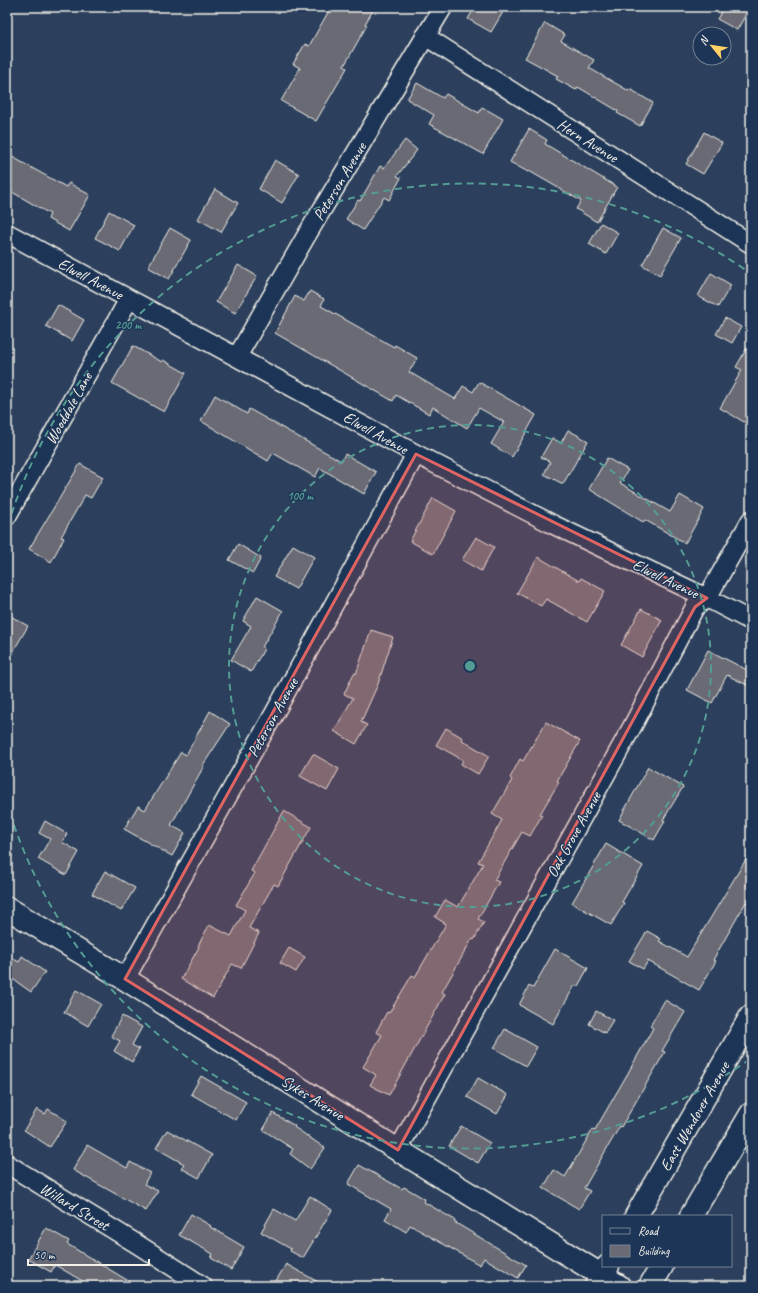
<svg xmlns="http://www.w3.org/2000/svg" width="758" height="1293" font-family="Caveat,sans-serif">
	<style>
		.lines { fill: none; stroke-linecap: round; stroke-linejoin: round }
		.stream { stroke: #8da2b3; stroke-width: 5 }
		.building { fill: #6a6a74; stroke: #f4f1e8 }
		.street-casing { stroke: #f4f1e8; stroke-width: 21 }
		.secondary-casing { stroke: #f4f1e8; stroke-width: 25 }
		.highway-casing { stroke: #f4f1e8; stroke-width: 25 }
		.street { stroke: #1d3557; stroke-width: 18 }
		.secondary { stroke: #1d3557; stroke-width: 22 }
		.highway { stroke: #1d3557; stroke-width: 22 }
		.marked { fill: #df6462; fill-opacity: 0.2; stroke: #df6462; stroke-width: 3; stroke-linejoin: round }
		.ring { fill: none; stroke: #549b93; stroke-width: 2; stroke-dasharray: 7 5 }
		.labels { text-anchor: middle; stroke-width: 3; stroke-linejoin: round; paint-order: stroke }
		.street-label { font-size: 16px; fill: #f4f1e8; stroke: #1d3557 }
		.centre { fill: #549b93; stroke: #1d3557; stroke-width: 2 }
		.ring-label { font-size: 12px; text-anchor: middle; font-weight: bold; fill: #549b93; stroke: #1d3557; stroke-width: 3; stroke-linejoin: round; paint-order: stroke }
	</style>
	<rect width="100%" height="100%" fill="#2c405d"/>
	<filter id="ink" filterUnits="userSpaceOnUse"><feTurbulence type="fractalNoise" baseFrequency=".025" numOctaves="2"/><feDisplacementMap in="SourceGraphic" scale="8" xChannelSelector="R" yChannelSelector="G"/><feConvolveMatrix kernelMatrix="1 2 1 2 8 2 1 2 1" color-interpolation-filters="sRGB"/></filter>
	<g filter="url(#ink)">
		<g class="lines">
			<path class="stream" d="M547,1286H548"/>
		</g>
		<path class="building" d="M331,7H375L365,24L367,25L344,66L347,68L316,121L281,101L300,68L293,64L305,44L309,46Z
			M475,7H506L491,32L468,19Z
			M724,7H750L737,30L717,19Z
			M545,23L565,35L561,41L594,60L589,68L629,91L630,89L653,103L640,126L617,113L618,111L578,87L576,90L556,79L558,76L525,58Z
			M417,83L443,98L446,94L479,113L482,107L503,119L483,154L429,124L434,115L407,99Z
			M529,129L547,140L545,144L617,187L597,222L576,209L581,201L529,171L528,172L510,162Z
			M704,132L722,143L703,174L686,164Z
			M405,140L417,150L397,176L401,178L389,200L384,197L363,230L346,219L358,200L360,201L380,166L384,168Z
			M7,154L66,187L69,183L90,195L69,231L48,219L50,214L7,189Z
			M275,160L299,174L282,203L259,189Z
			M215,189L238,203L221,232L198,219Z
			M109,211L134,225L120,251L95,238Z
			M601,223L618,233L606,254L589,244Z
			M170,228L191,240L169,279L148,267Z
			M663,228L681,238L660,275L642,265Z
			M238,265L257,276L235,313L216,302Z
			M711,273L731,285L718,307L698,296Z
			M310,291L324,299L321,306L394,347L395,345L417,358L409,372L455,399L463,386L473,392L479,382L536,415L512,457L491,444L504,422L479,408L467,428L433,407L429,414L396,395L393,401L275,333L295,296L304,301Z
			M58,305L84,320L72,341L46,326Z
			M725,318L741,327L732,343L716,334Z
			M751,341V426L720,408L742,370L736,367Z
			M133,346L162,362L163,360L186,373L164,412L112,383Z
			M215,395L247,414L249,409L341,461L345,454L376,472L364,494L320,468L315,477L273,453L268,461L201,421Z
			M568,430L588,441L563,484L544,474L550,462L541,457L552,438L561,443Z
			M607,458L628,470L620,483L670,512L680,495L704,509L685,543L645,520L643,522L589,489Z
			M80,464L103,477L91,498L85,495L61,537L64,538L51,562L29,549Z
			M433,498L456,511L433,554L410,541Z
			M476,537L494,547L481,571L462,560Z
			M238,544L261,558L253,573L229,560Z
			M293,545L314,557L296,589L274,577Z
			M538,557L579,581L581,578L605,591L587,622L546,599L541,606L517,593Z
			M257,596L283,611L262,647L264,649L251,672L231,660L251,626L243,621Z
			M641,609L662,620L642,657L621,645Z
			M7,614L28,626L7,662Z
			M371,630L393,637L378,684L361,722L367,725L356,744L334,731L353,698L344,694L354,673L356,674Z
			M708,650L751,672V687L727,675L712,703L687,690Z
			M210,711L230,724L203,765L204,766L171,825L185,833L172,856L124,829L138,806L145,810L181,752L186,755Z
			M546,722L580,741L557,781L559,782L540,814L542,815L530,836L522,832L494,880L499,882L478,919L484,922L474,940L472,939L442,992L445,994L389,1095L370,1085L376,1075L363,1067L382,1035L376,1032L387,1012L389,1013L412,975L415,977L446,924L435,917L445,900L458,907L483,864L478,862L502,820L492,814L512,780L510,778L520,759L523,761Z
			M446,728L463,738L462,740L489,756L478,774L461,764L463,760L436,745Z
			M313,754L339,769L327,791L300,776Z
			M648,767L683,787L663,820L665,821L654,840L619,820Z
			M284,811L311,827L278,886L274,884L249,928L259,933L241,968L232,964L213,998L181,979L199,947L198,946L209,925L231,936L245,910L236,905L255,873L251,871Z
			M45,821L67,834L62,842L79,852L66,875L38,859L50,839L39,833Z
			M606,844L643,866L622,902L624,903L611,925L572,903Z
			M751,851V905L746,902L713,960L716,961L699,990L648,961L643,969L629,961L647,931L661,939L659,941L687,957Z
			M105,871L135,888L121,911L92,894Z
			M289,948L305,957L296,972L280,963Z
			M555,949L588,968L578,986L575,985L553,1024L519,1005L529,986L533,988Z
			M7,955L19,962L22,956L45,972L31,992L7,975Z
			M76,990L101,1004L88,1026L64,1012Z
			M665,1000L685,1012L662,1051L665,1052L621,1127L620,1126L584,1188L590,1191L579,1209L543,1188L554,1170L565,1177L593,1129L595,1130L628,1073L653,1028L650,1026Z
			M596,1011L613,1020L605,1033L589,1024Z
			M122,1016L142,1027L132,1045L139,1049L132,1062L114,1051L120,1041L111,1036Z
			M505,1029L537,1047L526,1066L494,1048Z
			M201,1076L246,1102L236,1120L191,1094Z
			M478,1078L508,1095L497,1114L467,1097Z
			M37,1109L45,1114L48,1109L67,1121L50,1147L24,1130Z
			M273,1113L295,1126L294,1127L325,1148L310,1169L290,1154L293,1149L263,1130Z
			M461,1126L490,1143L478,1163L449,1146Z
			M167,1130L212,1155L199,1178L181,1168L184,1164L156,1148Z
			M87,1145L127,1168L130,1162L150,1173L144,1184L158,1191L146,1211L73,1170Z
			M359,1165L402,1189L404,1187L425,1199L424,1202L455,1220L454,1222L526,1265L518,1278L484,1258L480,1265L410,1225L406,1232L385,1219L391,1209L348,1184Z
			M310,1196L332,1210L303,1258L290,1251L291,1249L261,1232L274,1209L295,1221Z
			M191,1214L211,1226L210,1227L244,1247L231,1270L211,1258L213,1254L179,1235Z
			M46,1228L69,1241L67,1244L137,1286H91L55,1265L51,1272L28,1259Z
			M286,1264L325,1286H273Z"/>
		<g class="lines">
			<g class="street-casing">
				<path id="street" d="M425,36L751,244
					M7,233L416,454L554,525L707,598L751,621
					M237,357L305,238L443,7
					M7,516L129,299
					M125,979L274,714L416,454
					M398,1150L632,727L695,607L707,598L751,520
					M7,1164L137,1244L203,1286"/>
			</g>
			<g class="secondary-casing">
				<path id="secondary" d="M7,908L125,979L398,1150L619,1286"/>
			</g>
			<g class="highway-casing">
				<path id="highway" d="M636,1216L751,1016
					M691,1216L751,1114
					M596,1286L608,1266
					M650,1286L662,1266"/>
			</g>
			<use href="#street" class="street"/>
			<use href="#secondary" class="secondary"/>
			<use href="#highway" class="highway"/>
		</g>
	</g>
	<path class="marked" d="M416,454L707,598L695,607L398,1150L125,979Z"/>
	<g class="ring">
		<circle cx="470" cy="666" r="241"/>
		<path d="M750 1059A483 483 0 0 1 8 807M8 525A483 483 0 0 1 750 273"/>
	</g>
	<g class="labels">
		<g class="street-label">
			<text transform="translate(588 140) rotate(32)" y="6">Hern Avenue</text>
			<text transform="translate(339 181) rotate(-59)" y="6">Peterson Avenue</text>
			<text transform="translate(91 278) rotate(28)" y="6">Elwell Avenue</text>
			<text transform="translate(68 408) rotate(-61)" y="6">Wooddale Lane</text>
			<text transform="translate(376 432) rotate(29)" y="6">Elwell Avenue</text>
			<text transform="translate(666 578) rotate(26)" y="6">Elwell Avenue</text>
			<text transform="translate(272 717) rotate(-61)" y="6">Peterson Avenue</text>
			<text transform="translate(573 834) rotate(-61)" y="6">Oak Grove Avenue</text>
			<text transform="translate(313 1097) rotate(32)" y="6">Sykes Avenue</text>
			<text transform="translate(694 1116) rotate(-60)" y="6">East Wendover Avenue</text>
			<text transform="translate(75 1206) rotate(31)" y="6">Willard Street</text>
		</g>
	</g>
	<circle cx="470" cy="666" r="6" class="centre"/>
	<g class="ring-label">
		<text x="128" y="329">200 m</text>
		<text x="300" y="500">100 m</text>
	</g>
	<rect width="758" height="1293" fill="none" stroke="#1d3557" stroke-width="24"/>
	<rect x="12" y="12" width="734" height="1269" fill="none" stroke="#f4f1e8" stroke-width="1.5" filter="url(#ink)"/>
	<rect x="602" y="1215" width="130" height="52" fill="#1d3557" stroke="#738091"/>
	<rect x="610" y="1228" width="20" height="6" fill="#1d3557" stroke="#738091"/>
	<text x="638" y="1235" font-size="12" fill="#f4f1e8">Road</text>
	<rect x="610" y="1245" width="20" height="12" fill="#6a6a74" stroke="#738091"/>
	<text x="638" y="1255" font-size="12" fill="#f4f1e8">Building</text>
	<g transform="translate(712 46) rotate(300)"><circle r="19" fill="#1d3557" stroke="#738091"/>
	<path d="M0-3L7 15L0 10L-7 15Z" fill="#ffd166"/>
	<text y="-6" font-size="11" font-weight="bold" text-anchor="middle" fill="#f4f1e8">N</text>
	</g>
	<path d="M28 1259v6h121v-6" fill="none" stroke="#f4f1e8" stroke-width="2"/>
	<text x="34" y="1259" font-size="12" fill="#f4f1e8" stroke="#1d3557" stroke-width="3" paint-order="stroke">50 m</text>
</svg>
